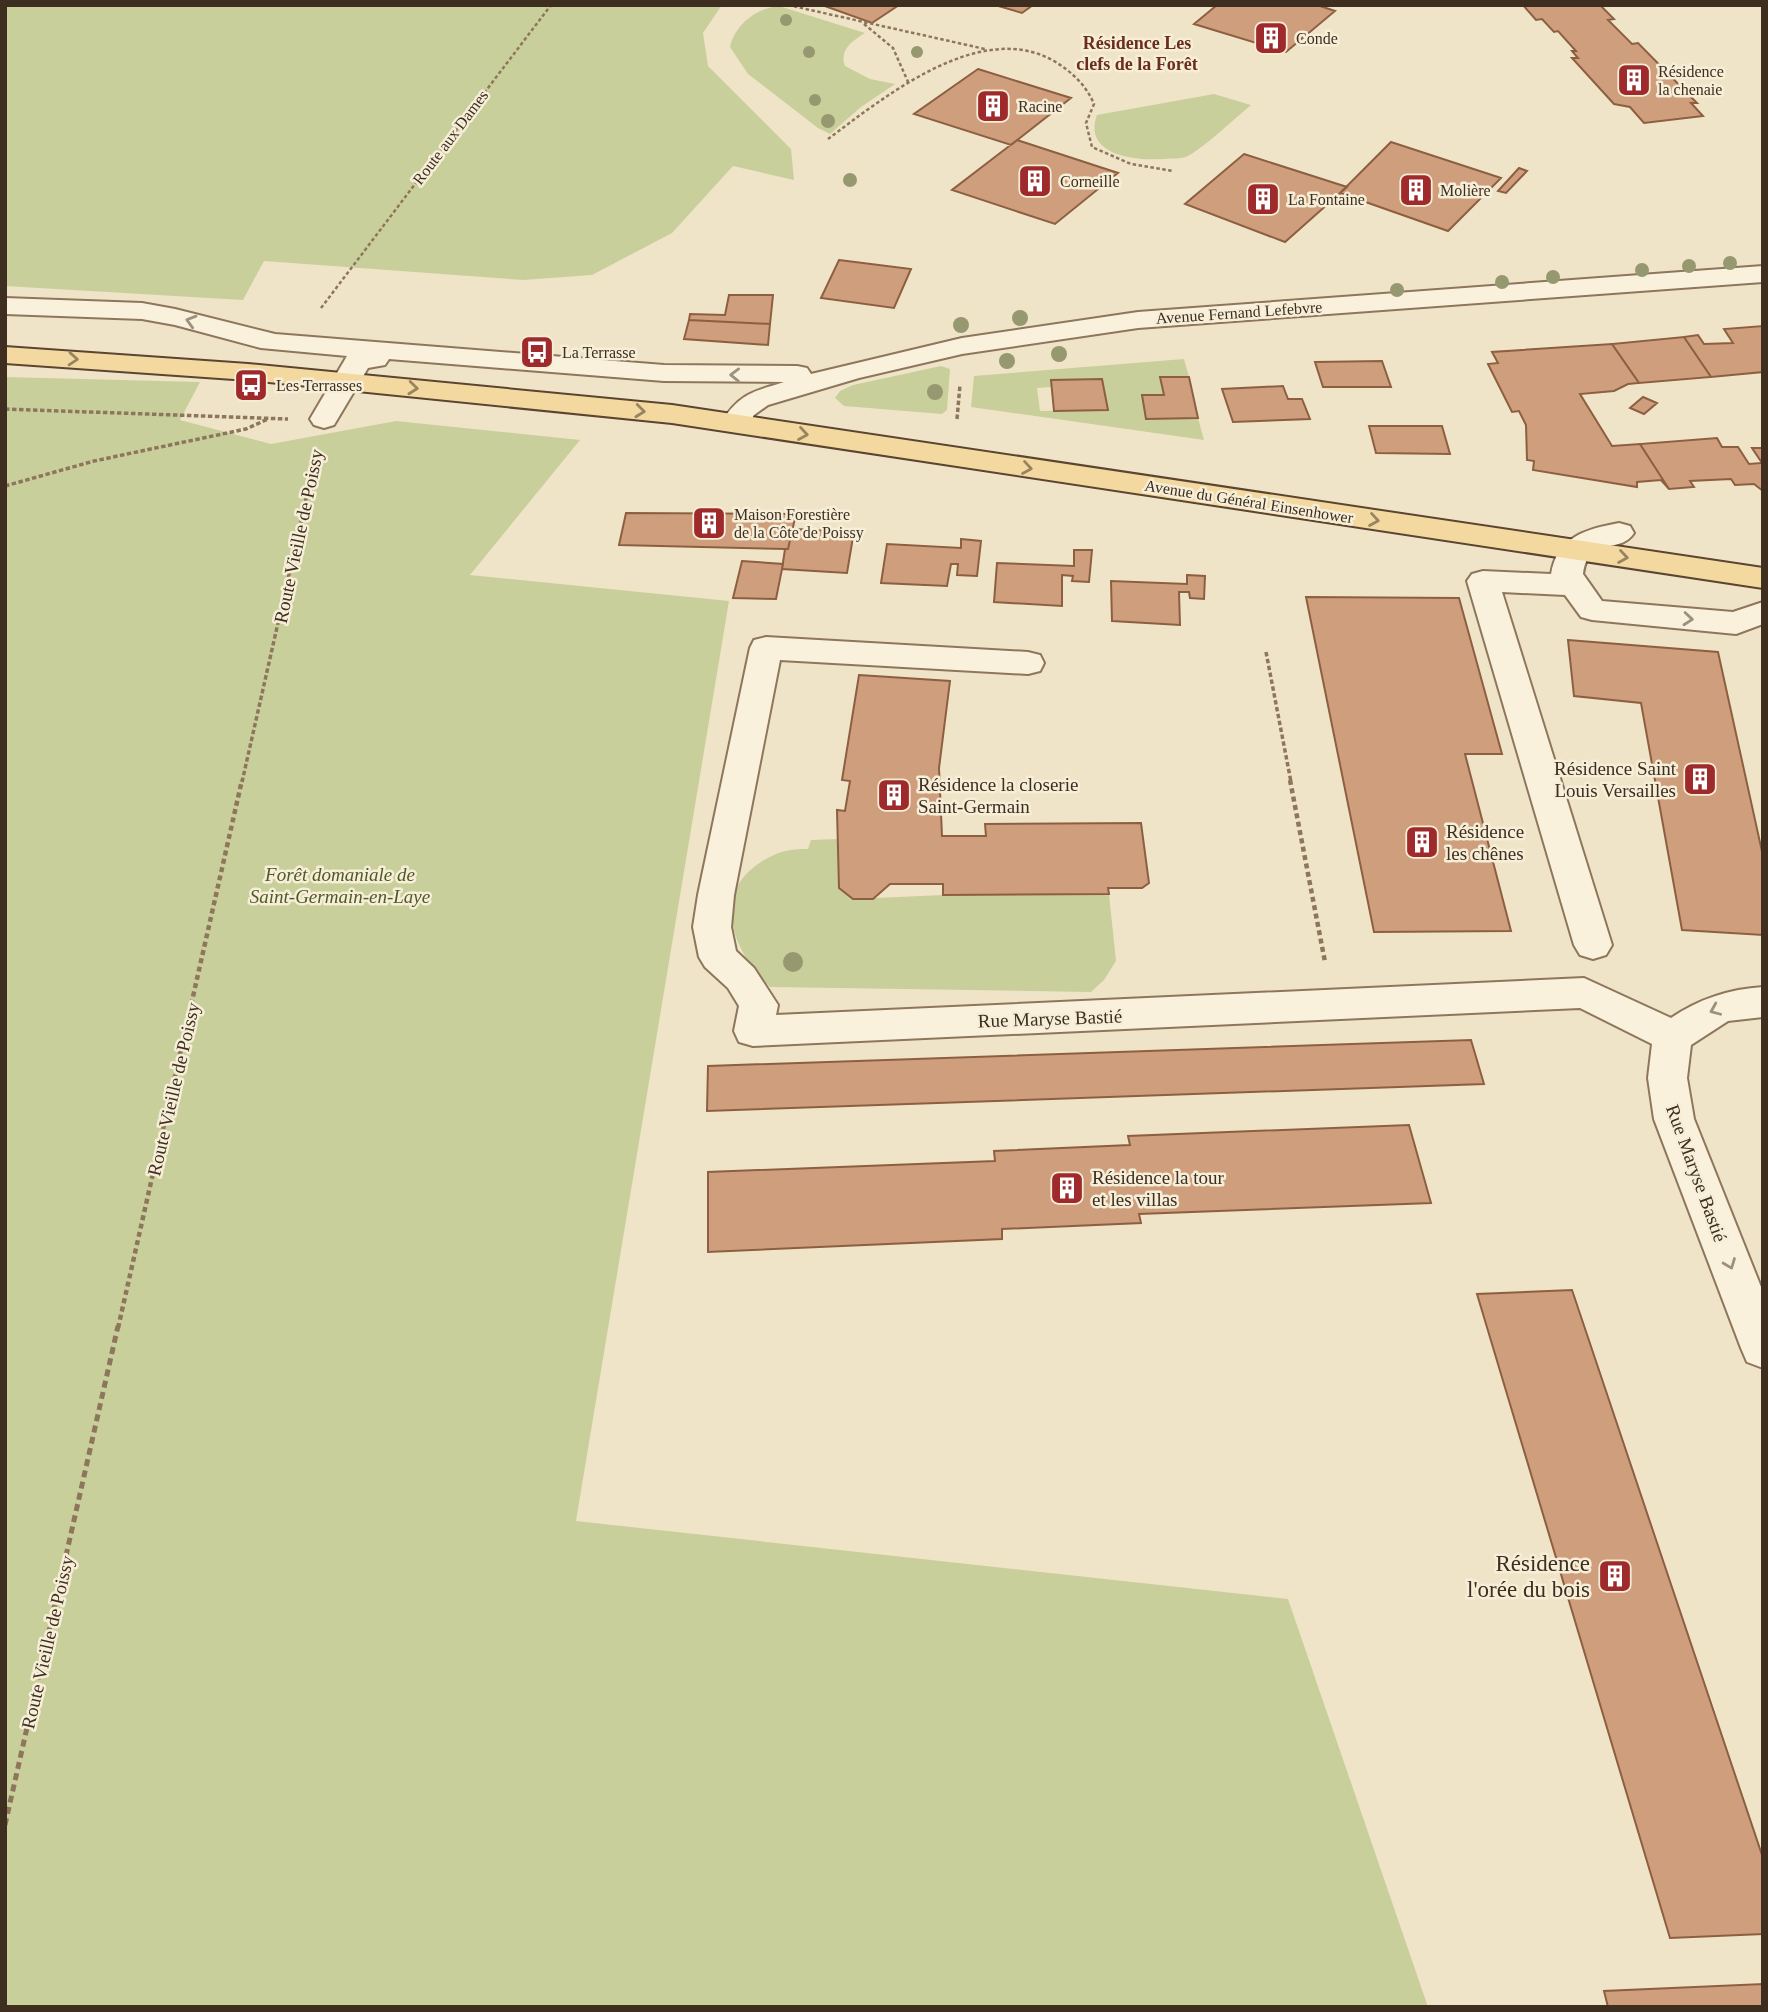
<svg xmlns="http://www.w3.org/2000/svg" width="1768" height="2012" font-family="Georgia,serif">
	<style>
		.green { fill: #c9cf9b; fill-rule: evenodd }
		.building { fill: #cf9f7d; stroke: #8d5f41; stroke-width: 2 }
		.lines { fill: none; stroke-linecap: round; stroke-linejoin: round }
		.minor-casing { stroke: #8d765c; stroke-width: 4 }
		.major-casing { stroke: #5b4430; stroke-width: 4 }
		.path-far3 { stroke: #8d765c; stroke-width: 2.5; stroke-dasharray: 3.5 2.5; stroke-linecap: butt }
		.path-far2 { stroke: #8d765c; stroke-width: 3.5; stroke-dasharray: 4.5 2.5; stroke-linecap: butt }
		.path-far1 { stroke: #8d765c; stroke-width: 4.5; stroke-dasharray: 5 3.5; stroke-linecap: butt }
		.path { stroke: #8d765c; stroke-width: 5; stroke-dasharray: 7 4.5; stroke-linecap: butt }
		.minor { fill: #faf1dc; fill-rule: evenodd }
		.major { fill: #f3d9a0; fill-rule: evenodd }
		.tree { fill: #96986f }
		.oneway { stroke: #9c907e }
		.oneway2 { stroke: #988460 }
		.labels { text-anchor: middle; stroke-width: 5; stroke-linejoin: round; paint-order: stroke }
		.far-poi-label { font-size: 16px; fill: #3d2e20; stroke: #f7eed8; text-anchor: start }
		.far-street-label { font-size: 16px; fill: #3d2e20; stroke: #f7eed8 }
		.far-neighbourhood-label { font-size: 18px; font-weight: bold; fill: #6b2e1e; stroke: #f7eed8 }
		.street-label { font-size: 19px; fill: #3d2e20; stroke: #f7eed8 }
		.poi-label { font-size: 19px; fill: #3d2e20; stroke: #f7eed8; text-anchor: start }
		.park-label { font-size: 19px; font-style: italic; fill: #4d5a26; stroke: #f7eed8 }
		.near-poi-label { font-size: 23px; fill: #3d2e20; stroke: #f7eed8; text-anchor: end }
	</style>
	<rect width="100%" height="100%" fill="#f0e4c8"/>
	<path class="green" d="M5,5H722L703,33L708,66L791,149L794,180L733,166L672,233L592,275L523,280L264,261L243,300L5,286Z
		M779,6L865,33C852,41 839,50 845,66L870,79L895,84L861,107L830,134L818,128L748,74L730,47C735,24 757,8 779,6Z
		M1214,94L1251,105C1235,118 1203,149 1186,157C1181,159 1171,158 1165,159C1137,161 1082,156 1097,115Z
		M1184,359L1189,377L1160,378L1164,395H1142L1146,418H1198L1204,440L971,407L974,376ZM1051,380H1102L1107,410L1040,411L1037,388L1051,387Z
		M941,366L950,369L947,410L942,414L844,406L835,398L840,391L853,385Z
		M5,377L200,382L180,420L271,444L396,421L580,440L470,575L729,601L576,1521L1288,1599L1428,2007H5Z
		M838,839L839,888L853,899L943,895L1109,894L1116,961L1104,980L1091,992L770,987C737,957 711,900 754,867C771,854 787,848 808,849L811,840Z"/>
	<path class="building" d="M822,5H899L872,23Z
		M995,5H1033L1022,13Z
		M1217,5H1317L1335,11L1286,52L1194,24Z
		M1523,5H1600L1614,19L1608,20L1632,44L1638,43L1697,103H1691L1703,116L1644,123L1630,107L1614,104L1572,58H1578L1572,51H1576L1558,31L1554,32L1542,19L1536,20Z
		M978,69L1071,98L1011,145L914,114Z
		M1017,140L1118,173L1055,224L952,190Z
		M1391,142L1501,178L1448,231L1340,193Z
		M1244,154L1347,187L1285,242L1185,204Z
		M1519,168L1527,171L1506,193L1498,191Z
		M839,260L911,269L894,308L821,298Z
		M729,295H773L770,324L689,320L690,314L725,315Z
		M689,320L770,324L768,345L684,339Z
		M1763,326V372L1711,377L1684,337L1698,335L1704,344L1733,343L1724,329Z
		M1684,337L1711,377L1639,383L1612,344Z
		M1612,344L1639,383L1628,384L1614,391L1580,394L1612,446L1640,444L1669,489L1661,480L1637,482V487L1533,470L1534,461L1527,460L1526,425L1519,411L1512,412L1488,364L1498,363L1492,352Z
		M1382,361L1391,387H1323L1315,362Z
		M1160,377H1189L1198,418L1146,419L1142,395H1164Z
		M1102,379L1108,410L1054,411L1051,380Z
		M1283,386L1288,399H1302L1310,419L1233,422L1222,389Z
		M1643,397L1657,403L1644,414L1630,408Z
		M1369,426H1442L1450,454L1376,453Z
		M1717,438L1722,447H1738L1749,464L1762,463L1752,448H1763V491L1754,484L1735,485L1731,479L1690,481L1694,487L1669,489L1640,444Z
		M626,513L796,514L788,549H785L619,545Z
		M796,529L848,532L847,536L853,537L847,573L782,569L785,549H788L792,532Z
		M961,539L981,541L977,576L957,575L958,564H951L947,586L881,583L887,544L961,548Z
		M1074,550H1092L1089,582L1072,581L1073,576L1062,575V606L994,602L997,563L1074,566Z
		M742,561L783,564L776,599L733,598Z
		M1187,575L1205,576L1204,599L1190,598L1189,592H1179L1180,625L1112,621L1111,581L1187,584Z
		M1306,597L1459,598L1502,754H1465L1511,931L1374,932Z
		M1568,640L1718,652L1763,856V935L1682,930L1641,703L1574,696Z
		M859,675L950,681L939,768L942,836H986L985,824L1141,823L1149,883L1142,888H1108L1109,894L943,895V884H890L873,899H853L839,888L837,810L845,811L850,781L842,780Z
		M1471,1040L1484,1084L707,1111L708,1066Z
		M1409,1125L1431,1203L1139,1214L1141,1223L1002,1229V1239L708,1252V1172L995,1161L994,1151L1130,1145L1128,1136Z
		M1572,1290L1763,1858V1934L1670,1938L1477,1294Z
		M1763,1984V2007H1608L1604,1991Z"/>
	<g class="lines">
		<g class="minor-casing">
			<path id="minor" d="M1763,266V282L1138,328L962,354L859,378L768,405L754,415L745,429L735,432L725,429L721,423C739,394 752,392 784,382L664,381L389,359L385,365L368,368L334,425L324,428L314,425L310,419L347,356L261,348L175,325L142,319L5,314V298L142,303L175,309L275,334L664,365L797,366L807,368L811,374L962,338L1138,312Z
				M1619,523L1630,526L1634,533C1619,556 1589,533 1583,574L1602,601L1733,612L1763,602V624L1736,634L1592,620L1581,617L1565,595L1502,592L1612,945L1606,955L1593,959L1580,955L1574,945L1467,581L1472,574L1483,571L1551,574C1557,537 1586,529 1619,523Z
				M766,637L1028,652L1040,655L1044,663L1040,671L1028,674L780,660L734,895L731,927L736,951L754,968L778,1005L776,1015L1584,978L1671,1018C1699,999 1729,989 1763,987V1017L1728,1021L1691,1045L1687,1078L1694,1119L1763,1292V1368L1747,1362L1741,1348L1654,1119L1648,1078L1652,1044L1580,1008L753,1046L739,1042L734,1031L739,1006L728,988L705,967L699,957L693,927L698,895L750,648L754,640Z"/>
		</g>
		<g class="major-casing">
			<path id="major" d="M5,347L248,364L672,405L1763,568V588L672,423L248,380L5,363Z"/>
		</g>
		<path class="path-far3" d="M788,5L985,49
			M864,24L893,48L909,84
			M828,139C886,96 980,19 1054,61C1072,72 1086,85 1094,104L1086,123L1092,147L1131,164L1173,171
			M321,308L551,5"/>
		<path class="path-far2" d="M5,409L288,419
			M957,419L960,385
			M5,486L94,461L246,429L268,419
			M1266,652L1291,782
			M242,782L316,455"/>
		<path class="path-far1" d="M1290,780L1325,962
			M118,1328L242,780"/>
		<path class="path" d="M5,1825L118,1326"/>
		<use href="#minor" class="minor"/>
		<use href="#major" class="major"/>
	</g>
	<g class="tree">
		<circle cx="786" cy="20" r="6"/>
		<circle cx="809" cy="52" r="6"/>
		<circle cx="917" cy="52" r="6"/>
		<circle cx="815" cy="100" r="6"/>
		<circle cx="828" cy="121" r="7"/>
		<circle cx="850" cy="180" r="7"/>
		<circle cx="1730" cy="263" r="7"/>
		<circle cx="1689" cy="266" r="7"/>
		<circle cx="1642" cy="270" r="7"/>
		<circle cx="1553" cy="277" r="7"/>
		<circle cx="1502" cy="282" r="7"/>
		<circle cx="1397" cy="290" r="7"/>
		<circle cx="1020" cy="318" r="8"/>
		<circle cx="961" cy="325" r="8"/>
		<circle cx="1059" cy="354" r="8"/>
		<circle cx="1007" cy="361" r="8"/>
		<circle cx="935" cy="392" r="8"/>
		<circle cx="793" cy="962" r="10"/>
	</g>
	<defs><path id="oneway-chevron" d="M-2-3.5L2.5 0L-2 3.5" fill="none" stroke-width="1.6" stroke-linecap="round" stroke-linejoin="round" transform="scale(1.75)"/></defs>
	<g class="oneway">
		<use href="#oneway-chevron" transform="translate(191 321) rotate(-164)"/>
		<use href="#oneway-chevron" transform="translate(735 375) rotate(-179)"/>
		<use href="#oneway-chevron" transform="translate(1688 619) rotate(5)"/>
		<use href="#oneway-chevron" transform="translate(1715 1010) rotate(157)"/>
		<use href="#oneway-chevron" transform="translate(1730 1264) rotate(69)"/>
	</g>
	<g class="oneway2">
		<use href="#oneway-chevron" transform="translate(73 359) rotate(4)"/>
		<use href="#oneway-chevron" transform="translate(413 388) rotate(6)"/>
		<use href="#oneway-chevron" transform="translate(640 411) rotate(6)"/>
		<use href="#oneway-chevron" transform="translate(803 434) rotate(9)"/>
		<use href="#oneway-chevron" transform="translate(1027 468) rotate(9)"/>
		<use href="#oneway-chevron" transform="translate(1374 520) rotate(9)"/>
		<use href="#oneway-chevron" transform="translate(1623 557) rotate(9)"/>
	</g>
	<defs>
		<g id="building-square" transform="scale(1.75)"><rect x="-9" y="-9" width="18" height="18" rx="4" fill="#9e2a2b" stroke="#f7eed8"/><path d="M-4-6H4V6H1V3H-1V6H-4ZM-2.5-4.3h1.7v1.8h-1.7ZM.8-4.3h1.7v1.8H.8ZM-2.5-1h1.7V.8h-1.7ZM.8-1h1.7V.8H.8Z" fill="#fff"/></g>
		<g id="bus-square" transform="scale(1.75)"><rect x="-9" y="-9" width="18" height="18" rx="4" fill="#9e2a2b" stroke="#f7eed8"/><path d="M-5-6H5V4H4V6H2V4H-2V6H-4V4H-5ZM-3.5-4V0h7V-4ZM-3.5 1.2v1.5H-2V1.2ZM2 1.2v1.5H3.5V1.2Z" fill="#fff"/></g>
	</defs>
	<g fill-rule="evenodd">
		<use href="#building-square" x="1271" y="38"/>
		<use href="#building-square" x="1634" y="80"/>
		<use href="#building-square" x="993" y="106"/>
		<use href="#building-square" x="1035" y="181"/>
		<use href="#building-square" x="1416" y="190"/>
		<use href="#building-square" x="1263" y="199"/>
		<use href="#bus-square" x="537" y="352"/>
		<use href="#bus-square" x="251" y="385"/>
		<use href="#building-square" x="709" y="523"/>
		<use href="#building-square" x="1700" y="779"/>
		<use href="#building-square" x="894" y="795"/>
		<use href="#building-square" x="1422" y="842"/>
		<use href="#building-square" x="1067" y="1188"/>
		<use href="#building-square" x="1615" y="1576"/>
	</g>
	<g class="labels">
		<g class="far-poi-label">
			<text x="1296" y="44">Conde</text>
			<text x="1658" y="77">Résidence<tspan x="1658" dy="18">la chenaie</tspan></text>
			<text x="1018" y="112">Racine</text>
			<text x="1060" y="187">Corneille</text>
			<text x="1440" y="196">Molière</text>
			<text x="1288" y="205">La Fontaine</text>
			<text x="562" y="358">La Terrasse</text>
			<text x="276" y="391">Les Terrasses</text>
			<text x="734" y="520">Maison Forestière<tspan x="734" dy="18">de la Côte de Poissy</tspan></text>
		</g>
		<g class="far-street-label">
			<text transform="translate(450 137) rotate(-53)" y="6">Route aux Dames</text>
			<text transform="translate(1239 312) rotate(-4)" y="6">Avenue Fernand Lefebvre</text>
			<text transform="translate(1249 501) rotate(9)" y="6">Avenue du Général Einsenhower</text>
		</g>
		<g class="far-neighbourhood-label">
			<text x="1137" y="49">Résidence Les<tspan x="1137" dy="21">clefs de la Forêt</tspan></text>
		</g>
		<g class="street-label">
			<text transform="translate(298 536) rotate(-78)" y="7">Route Vieille de Poissy</text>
			<text transform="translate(1050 1018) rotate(-2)" y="7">Rue Maryse Bastié</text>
			<text transform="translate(173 1089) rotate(-77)" y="7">Route Vieille de Poissy</text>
			<text transform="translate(1697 1173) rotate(70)" y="7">Rue Maryse Bastié</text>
			<text transform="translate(47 1642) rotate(-77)" y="7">Route Vieille de Poissy</text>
		</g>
		<g class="poi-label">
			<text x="1676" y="775" text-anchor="end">Résidence Saint<tspan x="1676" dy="22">Louis Versailles</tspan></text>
			<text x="918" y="791">Résidence la closerie<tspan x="918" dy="22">Saint-Germain</tspan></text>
			<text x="1446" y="838">Résidence<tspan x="1446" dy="22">les chênes</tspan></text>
			<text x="1092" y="1184">Résidence la tour<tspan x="1092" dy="22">et les villas</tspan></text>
		</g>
		<g class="park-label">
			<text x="340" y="881">Forêt domaniale de<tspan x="340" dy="22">Saint-Germain-en-Laye</tspan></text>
		</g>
		<g class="near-poi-label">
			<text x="1590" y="1571">Résidence<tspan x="1590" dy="26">l'orée du bois</tspan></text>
		</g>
	</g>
	<rect width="1768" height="2012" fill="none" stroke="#3d2e20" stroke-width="14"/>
</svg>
